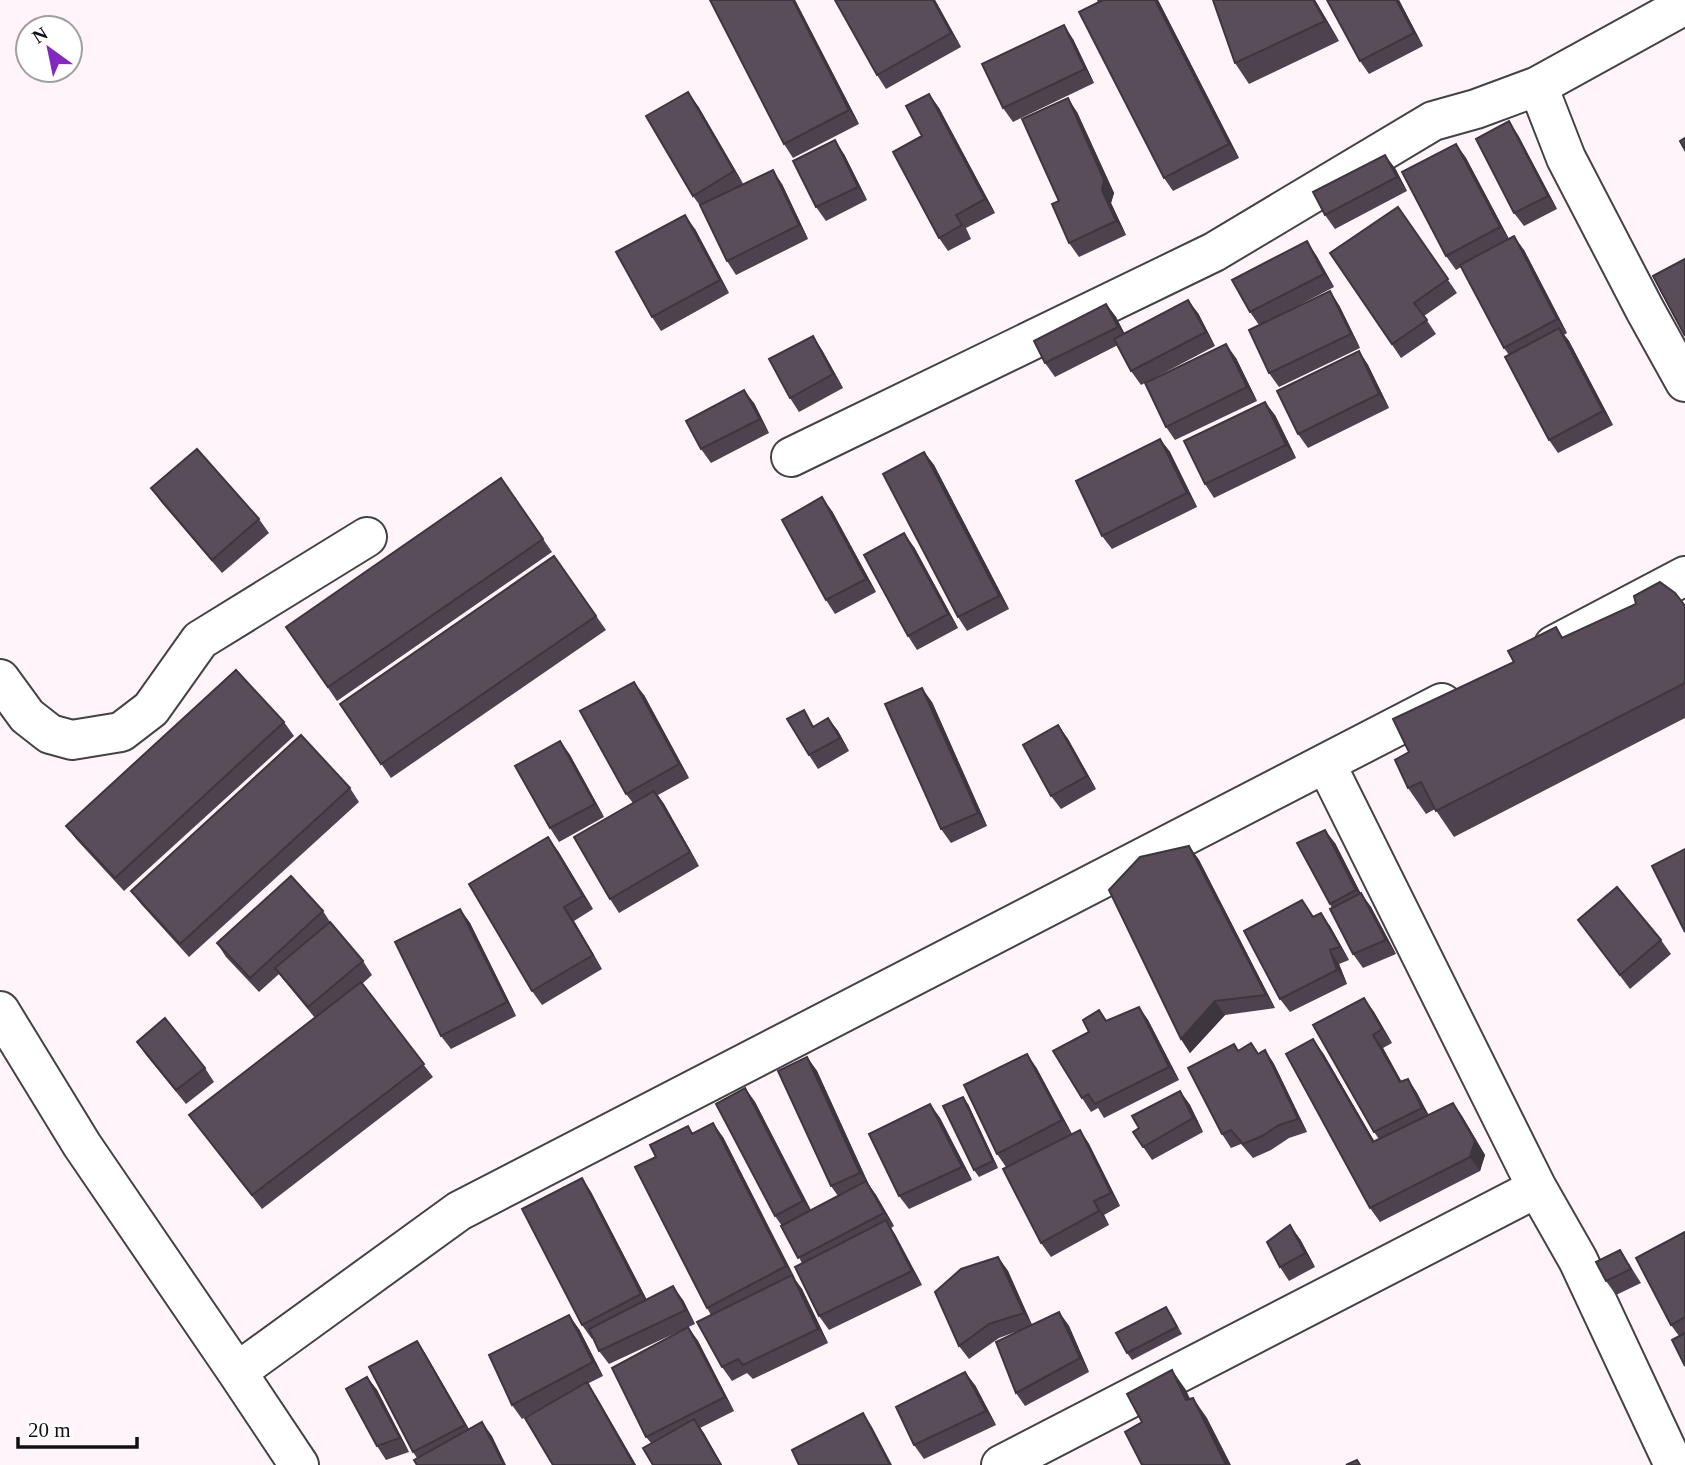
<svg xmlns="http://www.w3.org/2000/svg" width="1685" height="1465" font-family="Georgia,serif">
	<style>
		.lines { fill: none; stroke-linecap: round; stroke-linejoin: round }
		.minor-casing { stroke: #434343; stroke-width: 42 }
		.minor { stroke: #fff; stroke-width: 38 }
		.wall { fill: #4d424d }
		.shaded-wall { fill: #3e363e }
		.building { fill: #594d59; stroke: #3e363e; stroke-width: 2 }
	</style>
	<rect width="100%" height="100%" fill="#fff4fa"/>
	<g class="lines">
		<g class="minor-casing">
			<path id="minor" d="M1538,86L1685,5
				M791,457L1214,252L1433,121L1476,109L1538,86L1566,158L1645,310L1685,382
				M1554,645L1685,576
				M0,679L27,716L50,734L72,740L121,732L151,709L200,640L367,537
				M1326,764L1537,1188L1578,1260L1674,1465
				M0,1011L82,1145L237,1372L299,1465
				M237,1372L459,1211L1442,703
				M1001,1465L1537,1188"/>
		</g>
		<use href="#minor" class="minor"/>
	</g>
	<path class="wall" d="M710,0H795L859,124L793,158L784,144Z
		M835,0H935L961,47L886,89L877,75Z
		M1097,0H1158L1239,158L1173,191L1164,178Z
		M1315,0L1339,41L1249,84L1235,63Z
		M1327,0H1399L1423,46L1369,74L1360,61Z
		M1073,39L1094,83L1013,122L1003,108Z
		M929,94L939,108L995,213L966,228L971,239L948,251L939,238L922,136Z
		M698,106L743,184H782L808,239L736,275L727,261L701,207L693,196Z
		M1077,112L1114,193L1111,203L1126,235L1079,257L1069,243L1059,201Z
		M1518,135L1557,209L1524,226L1514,213Z
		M1456,144L1466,158L1509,239L1524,250L1567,333L1564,335L1569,341L1613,425L1558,453L1549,440L1509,355L1504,348L1461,267L1456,270L1446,256Z
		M844,154L867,200L826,221L816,207Z
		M1395,168L1407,191L1335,229L1325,215Z
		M1398,207L1457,293L1424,316L1436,334L1401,358L1330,253Z
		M695,229L729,293L661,331L652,317Z
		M1316,255L1334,287L1286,312L1339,305L1360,348L1279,387L1269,373L1259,325L1250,312Z
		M1106,304L1116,317L1124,333L1198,313L1215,346L1141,385L1131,371L1118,345L1055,377L1045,363Z
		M822,350L843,388L799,412L790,398Z
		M1359,351L1368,365L1389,408L1308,448L1298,434Z
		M1236,358L1257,401L1175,440L1166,427Z
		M754,403L769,433L711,463L701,449Z
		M1275,415L1296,458L1214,498L1205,484Z
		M1160,439L1170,452L1197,507L1112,549L1102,536Z
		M924,452L934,465L1009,609L967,631L958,617Z
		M501,478L552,552L337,701L286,627Z
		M151,488L259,519L269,533L222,573L161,502Z
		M832,511L876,592L835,614L826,600Z
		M914,547L958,628L917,650L908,636Z
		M554,556L606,630L391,778L340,704Z
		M1685,606V718L1454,837L1435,809L1426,814L1408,788L1409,752L1556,627L1563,638Z
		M644,695L689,778L658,795L664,804L699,866L619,913L610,899L633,803L626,794Z
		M932,702L987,826L951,843L941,829Z
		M828,718L838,731L849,751L818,769L809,755Z
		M284,722L294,736L124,891L76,839L66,826Z
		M1058,725L1068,739L1096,789L1061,809L1051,796Z
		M560,741L570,755L604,817L559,842L550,828Z
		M350,788L359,802L189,957L141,904L131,891Z
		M1335,843L1361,894L1371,907L1396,954L1363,968L1353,954L1330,904Z
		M1189,846L1199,860L1275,1008L1225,1015L1190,1053L1181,1039Z
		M558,851L593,909L574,921L602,969L542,1005L532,991Z
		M460,909L470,923L516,1016L451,1049L441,1036Z
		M323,911L332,925L363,961L372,975L362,984L433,1077L262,1209L189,1115L315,1018L279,974L259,992L226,957L217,943Z
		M1314,917L1330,926L1349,960L1339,964L1347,984L1290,1012L1280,999Z
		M1578,920L1661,940L1671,954L1630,989Z
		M1364,998L1374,1012L1392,1043L1383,1048L1401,1081L1408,1079L1417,1093L1428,1115L1453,1103L1462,1116L1485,1155L1480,1171L1380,1222L1370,1208L1323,1053L1374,1141L1379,1139L1374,1132Z
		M1139,1007L1148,1020L1179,1080L1104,1118L1098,1108L1091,1112L1082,1098L1089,1032L1107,1021Z
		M137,1042L205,1068L214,1082L186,1104L146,1055Z
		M1265,1050L1274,1064L1307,1132L1289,1138L1271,1150L1253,1158L1241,1144L1231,1148L1222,1134L1238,1051L1258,1054Z
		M807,1057L817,1071L869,1185L876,1195L894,1226L891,1228L922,1285L829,1330L819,1316L802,1263L782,1226L775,1216L745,1088L755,1102L811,1210L838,1196L831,1186Z
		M1036,1067L1072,1134L1080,1130L1089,1144L1120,1206L1104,1215L1109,1225L1051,1257L1041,1243L1006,1167L997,1154Z
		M1180,1091L1190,1105L1203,1132L1152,1160L1133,1132L1139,1128Z
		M930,1104L940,1118L972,1180L909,1209L899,1196Z
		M968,1104L998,1168L979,1177L974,1170Z
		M694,1134L723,1137L795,1280L802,1289L828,1343L753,1379L747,1373L732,1381L722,1367L711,1315L707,1308L656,1157Z
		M582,1178L591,1192L647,1300H683L695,1324L609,1364L599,1351L593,1338L592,1339L582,1325Z
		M1685,1232V1366L1679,1336L1671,1325Z
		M1300,1239L1315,1267L1289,1281L1280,1267Z
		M998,1257L1008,1271L1032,1325L1059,1312L1069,1326L1089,1372L1025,1406L1016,1393L1018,1331L999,1338L969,1359L959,1346Z
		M1629,1264L1641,1283L1616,1295L1606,1281Z
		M1171,1314L1182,1334L1132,1360L1127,1353Z
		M688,1327L698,1341L734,1411L700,1428L722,1465H653L651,1443L646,1437Z
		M579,1329L603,1376L587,1384L596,1396L636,1465H553L545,1406L522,1419L512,1405Z
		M417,1341L426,1355L469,1429L492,1436L417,1458L413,1452Z
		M367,1377L377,1390L409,1452L386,1460L377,1446Z
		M975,1385L996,1425L924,1459L914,1445Z"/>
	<path class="shaded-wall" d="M793,0H795L859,124L849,110Z
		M933,0H935L961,47L951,33Z
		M1155,0H1158L1239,158L1229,144Z
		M1313,0H1315L1339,41L1325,21Z
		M1396,0H1399L1423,46L1414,33Z
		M1064,25L1073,39L1094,83L1085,69Z
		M688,92L698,106L744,185L734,171Z
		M929,94L939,108L995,213L985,199Z
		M1068,98L1077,112L1114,193L1111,203L1126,235L1116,221L1102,190Z
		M1509,121L1518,135L1557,209L1548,196Z
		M835,140L844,154L867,200L858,187Z
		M1456,144L1466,158L1510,241L1500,227Z
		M1385,155L1395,168L1407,191L1397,177Z
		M773,170L782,184L808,239L799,225Z
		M685,215L695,229L729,293L720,280Z
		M1514,236L1524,250L1567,333L1557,319Z
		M1307,241L1316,255L1334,287L1324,274Z
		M1330,291L1339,305L1360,348L1351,334Z
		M1188,300L1198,313L1215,346L1206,332Z
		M1106,304L1116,317L1128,340L1118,327Z
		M1559,328L1569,341L1613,425L1603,411Z
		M813,336L822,350L843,388L833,374Z
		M1226,344L1236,358L1257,401L1247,387Z
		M1359,351L1368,365L1389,408L1379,394Z
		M744,390L754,403L769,433L760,419Z
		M1265,402L1275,415L1296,458L1286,445Z
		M1160,439L1170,452L1197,507L1187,493Z
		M924,452L934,465L1009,609L999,596Z
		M822,497L832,511L876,592L866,579Z
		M904,533L914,547L958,628L948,614Z
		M634,682L644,695L689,778L679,764Z
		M922,688L932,702L987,826L978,813Z
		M828,718L838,731L849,751L840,738Z
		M1058,725L1068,739L1096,789L1087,776Z
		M560,741L570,755L604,817L595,804Z
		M654,791L664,804L699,866L690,852Z
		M1325,830L1335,843L1366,904L1356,890Z
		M548,837L558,851L593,909L583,896Z
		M1189,846L1199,860L1275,1008L1266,995Z
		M1361,893L1371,907L1396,954L1386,940Z
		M564,907L574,921L602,969L593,955Z
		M460,909L470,923L516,1016L507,1002Z
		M1321,913L1330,926L1349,960L1340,947Z
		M1330,950L1339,964L1347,984L1337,970Z
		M1364,998L1374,1012L1392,1043L1382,1029Z
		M1215,1001L1225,1015L1190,1053L1181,1039Z
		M1139,1007L1148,1020L1179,1080L1169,1067Z
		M1373,1035L1383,1048L1409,1095L1400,1082Z
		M1313,1039L1323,1053L1383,1156L1373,1142Z
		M1265,1050L1274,1064L1307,1132L1298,1119Z
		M1027,1054L1036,1067L1072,1134L1062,1120Z
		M807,1057L817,1071L869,1185L876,1195L894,1226L884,1213L868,1183L860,1173Z
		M1408,1079L1417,1093L1432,1121L1422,1108Z
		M745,1088L755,1102L813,1215L803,1201Z
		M1180,1091L1190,1105L1203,1132L1193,1118Z
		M963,1097L968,1104L998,1168L993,1161Z
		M1453,1103L1462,1116L1485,1155L1480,1171L1470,1157Z
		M930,1104L940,1118L972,1180L962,1167Z
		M713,1123L723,1137L796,1280L786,1266Z
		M1080,1130L1089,1144L1120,1206L1111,1193Z
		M582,1178L591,1192L651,1308L641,1294Z
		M1094,1201L1104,1215L1109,1225L1099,1211Z
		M886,1220L895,1234L922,1285L912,1271Z
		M1290,1225L1300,1239L1315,1267L1305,1253Z
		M998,1257L1008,1271L1033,1327L1024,1313Z
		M792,1275L802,1289L828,1343L818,1329Z
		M673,1286L683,1300L695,1324L686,1310Z
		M1059,1312L1069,1326L1089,1372L1080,1358Z
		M569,1315L579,1329L603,1376L593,1362Z
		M688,1327L698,1341L734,1411L725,1397Z
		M417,1341L426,1355L474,1438L465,1425Z
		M1172,1370L1186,1390L1200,1420L1186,1400Z
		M965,1372L975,1385L996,1425L986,1411Z
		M367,1377L377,1390L409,1452L400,1438Z
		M587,1382L596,1396L636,1465H634Z
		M1193,1398L1207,1418L1231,1465H1226Z
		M863,1413L872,1427L892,1465H890Z
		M694,1419L704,1433L722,1465H721Z
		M482,1422L492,1436L506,1465H504Z"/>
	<path class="building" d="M710,0H793L849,110L784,144Z
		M835,0H933L951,33L877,75Z
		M1103,0H1155L1229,144L1164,178L1079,12Z
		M1213,0H1313L1325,21L1235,63Z
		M1327,0H1396L1414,33L1360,61Z
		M1064,25L1085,69L1003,108L982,64Z
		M688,92L734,171L693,196L646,116Z
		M929,94L985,199L956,215L962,225L939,238L893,152L922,136L906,106Z
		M1068,98L1104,180L1102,190L1116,221L1069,243L1052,204L1059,201L1022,119Z
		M1509,121L1548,196L1514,213L1476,139Z
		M1685,138V150L1680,141Z
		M835,140L858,187L816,207L793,161Z
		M1456,144L1500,227L1446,256L1402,172Z
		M1385,155L1397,177L1325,215L1313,192Z
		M773,170L799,225L727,261L700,205Z
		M1398,207L1448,279L1414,303L1427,320L1392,344L1330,253Z
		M685,215L720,280L652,317L616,252Z
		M1514,236L1557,319L1504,348L1460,265Z
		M1307,241L1324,274L1250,312L1232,280Z
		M1685,259V336L1653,276Z
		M1330,291L1351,334L1269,373L1249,330Z
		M1188,300L1206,332L1131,371L1114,339Z
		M1106,304L1118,327L1045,363L1034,341Z
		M1559,328L1603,411L1549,440L1505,357Z
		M813,336L833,374L790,398L769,359Z
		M1226,344L1247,387L1166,427L1145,383Z
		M1359,351L1379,394L1298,434L1277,391Z
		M744,390L760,419L701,449L686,421Z
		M1265,402L1286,445L1205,484L1184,441Z
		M1160,439L1187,493L1102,536L1076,481Z
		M197,449L259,519L212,560L151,488Z
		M924,452L999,596L958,617L883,474Z
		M501,478L543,539L328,687L286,627Z
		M822,497L866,579L826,600L782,520Z
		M904,533L948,614L908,636L864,555Z
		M554,556L596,616L381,764L340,704Z
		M1660,582L1675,593L1685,606V683L1436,811L1421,782L1408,788L1395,760L1409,752L1393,719L1514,662L1508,651L1556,627L1562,638L1636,604L1634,596Z
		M236,670L284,722L115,878L66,826Z
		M634,682L679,764L626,794L580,711Z
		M922,688L978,813L941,829L885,704Z
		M804,710L813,727L828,718L840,738L809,755L787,719Z
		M1058,725L1087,776L1051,796L1023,745Z
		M301,735L350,788L180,944L131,891Z
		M560,741L595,804L550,828L515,766Z
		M654,791L690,852L610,899L574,837Z
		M1325,830L1356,890L1330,904L1297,843Z
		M548,837L583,896L564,907L593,955L532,991L469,884Z
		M1189,846L1266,995L1215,1001L1181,1039L1109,890L1140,857Z
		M1685,849V932L1652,866Z
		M291,876L323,911L250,978L217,943Z
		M1617,887L1661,940L1620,975L1578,920Z
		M1361,893L1386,940L1353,954L1330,909Z
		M1302,900L1313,917L1321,913L1340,947L1330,950L1337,970L1280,999L1244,931Z
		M460,909L507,1002L441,1036L395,942Z
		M330,922L363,961L308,1007L275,968Z
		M361,982L424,1064L252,1195L189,1115Z
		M1364,998L1382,1029L1373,1035L1400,1082L1408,1079L1422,1108L1374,1132L1313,1025Z
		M1139,1007L1169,1067L1095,1104L1088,1094L1082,1098L1053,1051L1089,1032L1083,1020L1099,1010L1106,1021Z
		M165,1018L205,1068L176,1090L137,1042Z
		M1313,1039L1373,1142L1453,1103L1475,1141L1470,1157L1370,1208L1286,1054Z
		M1251,1043L1258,1054L1265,1050L1298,1119L1279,1125L1262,1136L1243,1144L1231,1130L1222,1134L1188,1068L1234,1044L1238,1051Z
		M1027,1054L1062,1120L997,1154L964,1085Z
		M807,1057L860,1173L831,1186L778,1071Z
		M745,1088L803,1201L775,1216L716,1104Z
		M1180,1091L1193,1118L1143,1147L1133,1132L1139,1128L1132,1116Z
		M963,1097L993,1161L974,1170L943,1106Z
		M930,1104L962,1167L899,1196L869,1134Z
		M713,1123L786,1266L707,1308L635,1167L656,1157L650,1145L688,1126L692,1134Z
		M1080,1130L1111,1193L1094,1201L1099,1211L1041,1243L1003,1169Z
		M582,1178L641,1294L582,1325L522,1209Z
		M866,1181L884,1213L798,1258L781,1226Z
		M886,1220L912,1271L819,1316L795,1267Z
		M1290,1225L1305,1253L1280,1267L1267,1242Z
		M1685,1232V1317L1671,1325L1636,1258Z
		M1620,1250L1631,1269L1606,1281L1596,1262Z
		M998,1257L1024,1313L989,1324L959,1346L935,1292L961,1269Z
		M792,1275L818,1329L743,1365L738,1359L722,1367L697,1322Z
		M673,1286L686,1310L599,1351L589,1329Z
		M1166,1307L1177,1327L1127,1353L1116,1333Z
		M1059,1312L1080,1358L1016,1393L996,1342Z
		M569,1315L593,1362L512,1405L489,1355Z
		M688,1327L725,1397L646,1437L612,1368Z
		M1685,1333V1366L1672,1340Z
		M417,1341L465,1425L413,1452L369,1367Z
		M1172,1370L1186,1400L1193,1398L1226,1465H1142L1125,1432L1142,1422L1127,1394Z
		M965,1372L986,1411L914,1445L896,1407Z
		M367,1377L400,1438L377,1446L346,1389Z
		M587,1382L634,1465H553L525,1418Z
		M863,1413L890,1465H799L792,1450Z
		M694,1419L721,1465H653L643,1448Z
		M482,1422L504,1465H417L414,1460Z
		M1357,1460L1360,1465H1346Z"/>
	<g transform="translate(49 49) rotate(327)"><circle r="33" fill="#ffffff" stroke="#9f9f9f" stroke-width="2"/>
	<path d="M0-5L12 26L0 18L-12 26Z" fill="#8329c0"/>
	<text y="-10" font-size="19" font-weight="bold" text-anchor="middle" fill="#101010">N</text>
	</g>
	<path d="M18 1437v10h119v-10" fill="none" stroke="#101010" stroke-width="3.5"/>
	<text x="28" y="1437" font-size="21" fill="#101010" stroke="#ffffff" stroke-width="5" paint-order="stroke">20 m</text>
</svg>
